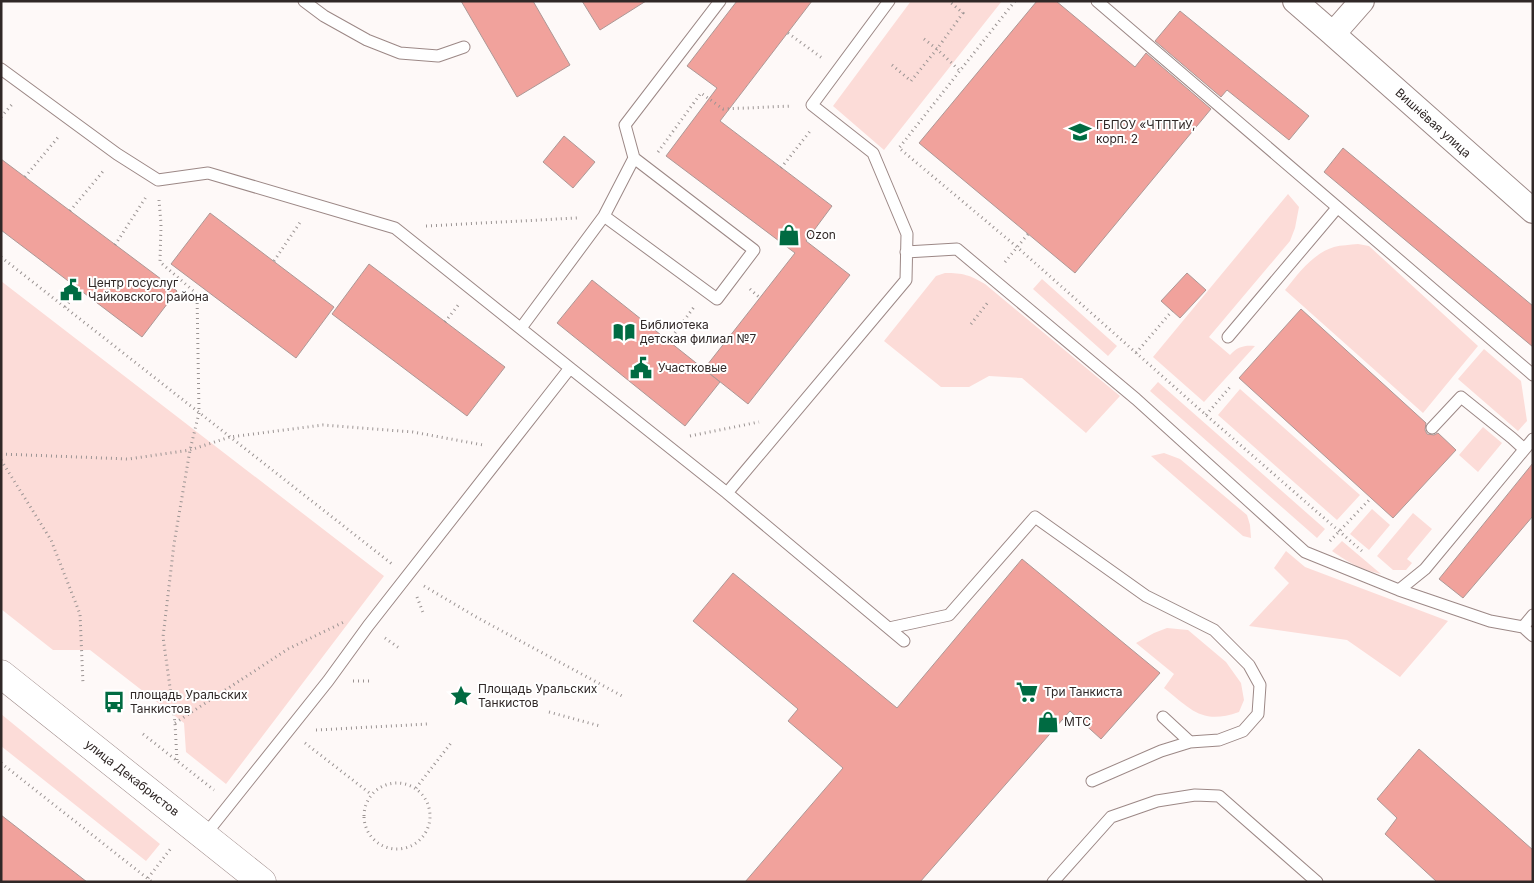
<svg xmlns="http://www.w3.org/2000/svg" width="1534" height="883" font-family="Inter,sans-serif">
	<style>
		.green { fill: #fcdcd8 }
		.building { fill: #f1a29c; stroke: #ad9896 }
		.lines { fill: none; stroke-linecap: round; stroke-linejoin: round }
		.lane-casing { stroke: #9c8886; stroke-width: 13 }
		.street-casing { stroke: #9c8886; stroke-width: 26 }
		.secondary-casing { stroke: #9c8886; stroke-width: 29 }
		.path { stroke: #9b9493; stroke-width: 3; stroke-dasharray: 1 4; stroke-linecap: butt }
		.lane { stroke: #fff; stroke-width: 11 }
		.street { stroke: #fff; stroke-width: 24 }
		.secondary { stroke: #fff; stroke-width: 28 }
		.labels { text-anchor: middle; stroke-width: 4; stroke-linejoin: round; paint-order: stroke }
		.street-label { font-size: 12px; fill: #302827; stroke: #fff }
		.poi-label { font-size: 12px; fill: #302827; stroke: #fff; text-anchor: start }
	</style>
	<rect width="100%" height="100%" fill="#fef9f8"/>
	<path class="green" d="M911,1H1002L884,150L833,106Z
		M1288,194L1299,207L1295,228L1290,241L1209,337L1230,355C1237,347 1244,345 1255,346L1204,402L1153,357Z
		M1358,244L1369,246L1478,346L1423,413L1285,290C1299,273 1312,254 1334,247C1341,245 1350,245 1358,244Z
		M945,273C963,273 970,275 985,284L1120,396L1086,433L1022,378L989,376L969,387H941L884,341L936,276Z
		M1042,279L1117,346L1108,356L1033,289Z
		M1,281L384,576L226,784L186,752L184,723L90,650H53L1,609Z
		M1484,349L1521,381L1527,421L1518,431L1458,379Z
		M1158,382L1325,529L1317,538L1150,391Z
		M1240,389L1360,495L1337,520L1218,415Z
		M1483,427L1502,443L1478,472L1459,455Z
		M1164,453L1180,459L1247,515L1250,525L1251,538L1243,536L1151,456Z
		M1372,509L1390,525L1369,550L1350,534Z
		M1413,513L1432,529L1407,559L1412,563L1406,570H1393L1377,556Z
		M1342,541L1381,574C1359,569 1350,563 1332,551Z
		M1286,551L1305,567L1448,621L1400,677L1347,640L1249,626L1289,583L1274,568Z
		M1167,628L1188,630L1226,662L1241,683L1244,700L1239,712C1202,725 1192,710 1164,688L1174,674L1136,643L1154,633Z
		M1,714L160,844L146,861L1,746Z"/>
	<path class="building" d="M461,1H533L570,65L517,97Z
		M582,1H646L600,30Z
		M737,1H812L720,121L832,206L806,241L850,275L748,404L704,369L795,253L666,156L717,88L687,66Z
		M1037,1H1056L1135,67L1146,53L1211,109L1075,273L919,143Z
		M1180,11L1309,116L1289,140L1227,90L1221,97L1155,41Z
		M564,136L595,162L573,188L543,162Z
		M1343,148L1533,306V347L1324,172Z
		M1,159L177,291L142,337L1,230Z
		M210,213L334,307L296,358L171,264Z
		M369,264L505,367L467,416L332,314Z
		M1187,273L1206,290L1180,318L1161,301Z
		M592,280L720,382L685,426L557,323Z
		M1301,309L1426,423L1425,430L1427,434L1434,435L1438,433L1456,450L1393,518L1239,378Z
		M1533,463V516L1463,598L1439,579Z
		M1022,559L1160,673L1101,739L1070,711L920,882H745L843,768L788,721L798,709L693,621L733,573L897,708Z
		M1419,749L1533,850V882H1437L1385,834L1397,818L1377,799Z
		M1,815L87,882H1Z"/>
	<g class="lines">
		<g class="lane-casing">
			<path id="lane" d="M304,1L324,16L367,40L400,53L438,56L464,47
				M1097,1L1533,375
				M1,69L117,154L158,180L208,173L395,228L570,368L368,626L328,681L205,835
				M604,216L717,299L754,250L634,158
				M906,252L957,249L1136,399L1305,552L1399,590L1425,569L1533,439
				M521,328L604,216L634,158L625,125L720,1
				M1228,337L1337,208
				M570,368L727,493L906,280L907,234L873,153L812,105L889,1
				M1432,428L1461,397L1512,438L1524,449
				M727,493L904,641
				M1399,590L1490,621L1523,627L1533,636
				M1523,627L1533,615
				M889,628L949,615L1035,517L1146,596L1214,630L1249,665L1260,685L1258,714L1243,731L1219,740L1190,742L1163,717
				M1092,781L1161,751L1190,742
				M1053,882L1111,817L1157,801L1195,795L1219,796L1317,882"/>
		</g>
		<g class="street-casing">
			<path id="street" d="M1295,1L1333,34
				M1362,1L1333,34L1533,211"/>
		</g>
		<g class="secondary-casing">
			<path id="secondary" d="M1,674L262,882"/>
		</g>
		<path class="path" d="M1015,1L899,148L1017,247L1206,415L1363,552
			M788,33L822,58
			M924,39L937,49L963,13L949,1
			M892,65L911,81L937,49L960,71
			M1,117L14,102
			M658,152L701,93L723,109L792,106
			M781,168L811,130
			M25,177L60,135
			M159,200L161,224L160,262L197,294L199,413L190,450L174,544L163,637L175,723L177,761
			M70,211L105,169
			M426,226L577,218
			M115,245L146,197
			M1,257L392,564
			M274,261L301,221
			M1005,262L1028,234
			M750,289L760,298
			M65,307L80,290
			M445,322L459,304
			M971,324L989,301
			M669,341L694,307
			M1136,353L1172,311
			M1206,415L1230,387
			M690,436L759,422
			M1,454L129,459L190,450L230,437L323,425L413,432L483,445
			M1,460L51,540L80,614L83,684
			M1330,541L1371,498
			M424,586L478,618L624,697
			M417,597L424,615
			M385,638L399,648
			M353,681H373
			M549,712L600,726
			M175,723L288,649L346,621
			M316,730L428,724
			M143,734L214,790
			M305,743L372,795
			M1,763L152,882
			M364 816a33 33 0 1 1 66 0a33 33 0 1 1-66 0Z
			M416,788L451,743
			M148,878L172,847"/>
		<use href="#lane" class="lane"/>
		<use href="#street" class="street"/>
		<use href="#secondary" class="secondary"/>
	</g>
	<defs>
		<g id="university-bare" transform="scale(1.725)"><path d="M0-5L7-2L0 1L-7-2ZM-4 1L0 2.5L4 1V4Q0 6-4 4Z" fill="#006b42" stroke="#fff" stroke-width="2.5" paint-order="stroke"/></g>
		<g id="shop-bare" transform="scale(1.725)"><path d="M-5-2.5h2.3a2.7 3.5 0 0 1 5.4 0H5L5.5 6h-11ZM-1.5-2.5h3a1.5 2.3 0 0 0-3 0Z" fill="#006b42" stroke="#fff" stroke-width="2.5" paint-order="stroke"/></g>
		<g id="civic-bare" transform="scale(1.725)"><path d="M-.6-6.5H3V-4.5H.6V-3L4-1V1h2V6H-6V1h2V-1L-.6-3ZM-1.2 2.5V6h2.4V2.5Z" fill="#006b42" stroke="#fff" stroke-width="2.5" paint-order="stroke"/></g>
		<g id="library-bare" transform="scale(1.725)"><path d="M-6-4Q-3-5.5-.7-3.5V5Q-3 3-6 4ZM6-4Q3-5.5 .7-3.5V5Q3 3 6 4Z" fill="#006b42" stroke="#fff" stroke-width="2.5" paint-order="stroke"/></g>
		<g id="supermarket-bare" transform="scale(1.725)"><path d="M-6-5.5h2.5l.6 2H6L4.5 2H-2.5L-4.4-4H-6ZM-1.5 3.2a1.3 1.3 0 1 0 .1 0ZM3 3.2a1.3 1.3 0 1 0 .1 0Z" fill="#006b42" stroke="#fff" stroke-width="2.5" paint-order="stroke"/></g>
		<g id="sight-bare" transform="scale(1.725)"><path d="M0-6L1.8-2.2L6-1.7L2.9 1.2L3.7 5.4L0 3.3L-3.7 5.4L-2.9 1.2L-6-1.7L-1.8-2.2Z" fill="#006b42" stroke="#fff" stroke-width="2.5" paint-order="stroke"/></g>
		<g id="bus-bare" transform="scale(1.725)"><path d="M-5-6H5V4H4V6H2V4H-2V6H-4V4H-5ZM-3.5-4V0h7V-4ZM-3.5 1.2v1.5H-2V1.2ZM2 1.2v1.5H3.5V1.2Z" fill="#006b42" stroke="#fff" stroke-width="2.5" paint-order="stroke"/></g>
	</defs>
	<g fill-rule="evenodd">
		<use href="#university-bare" x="1080" y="132"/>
		<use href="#shop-bare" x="789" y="235"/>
		<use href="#civic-bare" x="71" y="290"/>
		<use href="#library-bare" x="624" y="332"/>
		<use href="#civic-bare" x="641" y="368"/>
		<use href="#supermarket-bare" x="1027" y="692"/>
		<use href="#sight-bare" x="461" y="696"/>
		<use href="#bus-bare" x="114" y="702"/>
		<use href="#shop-bare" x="1048" y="722"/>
	</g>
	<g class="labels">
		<g class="street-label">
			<text transform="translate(1433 123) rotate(42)" y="4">Вишнёвая улица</text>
			<text transform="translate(132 778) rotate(38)" y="4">улица Декабристов</text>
		</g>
		<g class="poi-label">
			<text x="1096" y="129">ГБПОУ «ЧТПТиУ,<tspan x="1096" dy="14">корп. 2</tspan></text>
			<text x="806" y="239">Ozon</text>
			<text x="88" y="287">Центр госуслуг<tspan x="88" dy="14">Чайковского района</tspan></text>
			<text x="640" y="329">Библиотека<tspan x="640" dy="14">детская филиал №7</tspan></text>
			<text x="658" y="372">Участковые</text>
			<text x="478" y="693">Площадь Уральских<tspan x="478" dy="14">Танкистов</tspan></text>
			<text x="1044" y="696">Три Танкиста</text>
			<text x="130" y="699">площадь Уральских<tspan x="130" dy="14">Танкистов</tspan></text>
			<text x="1064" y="726">МТС</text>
		</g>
	</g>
	<rect width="1534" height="883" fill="none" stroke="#302827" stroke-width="5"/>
</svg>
